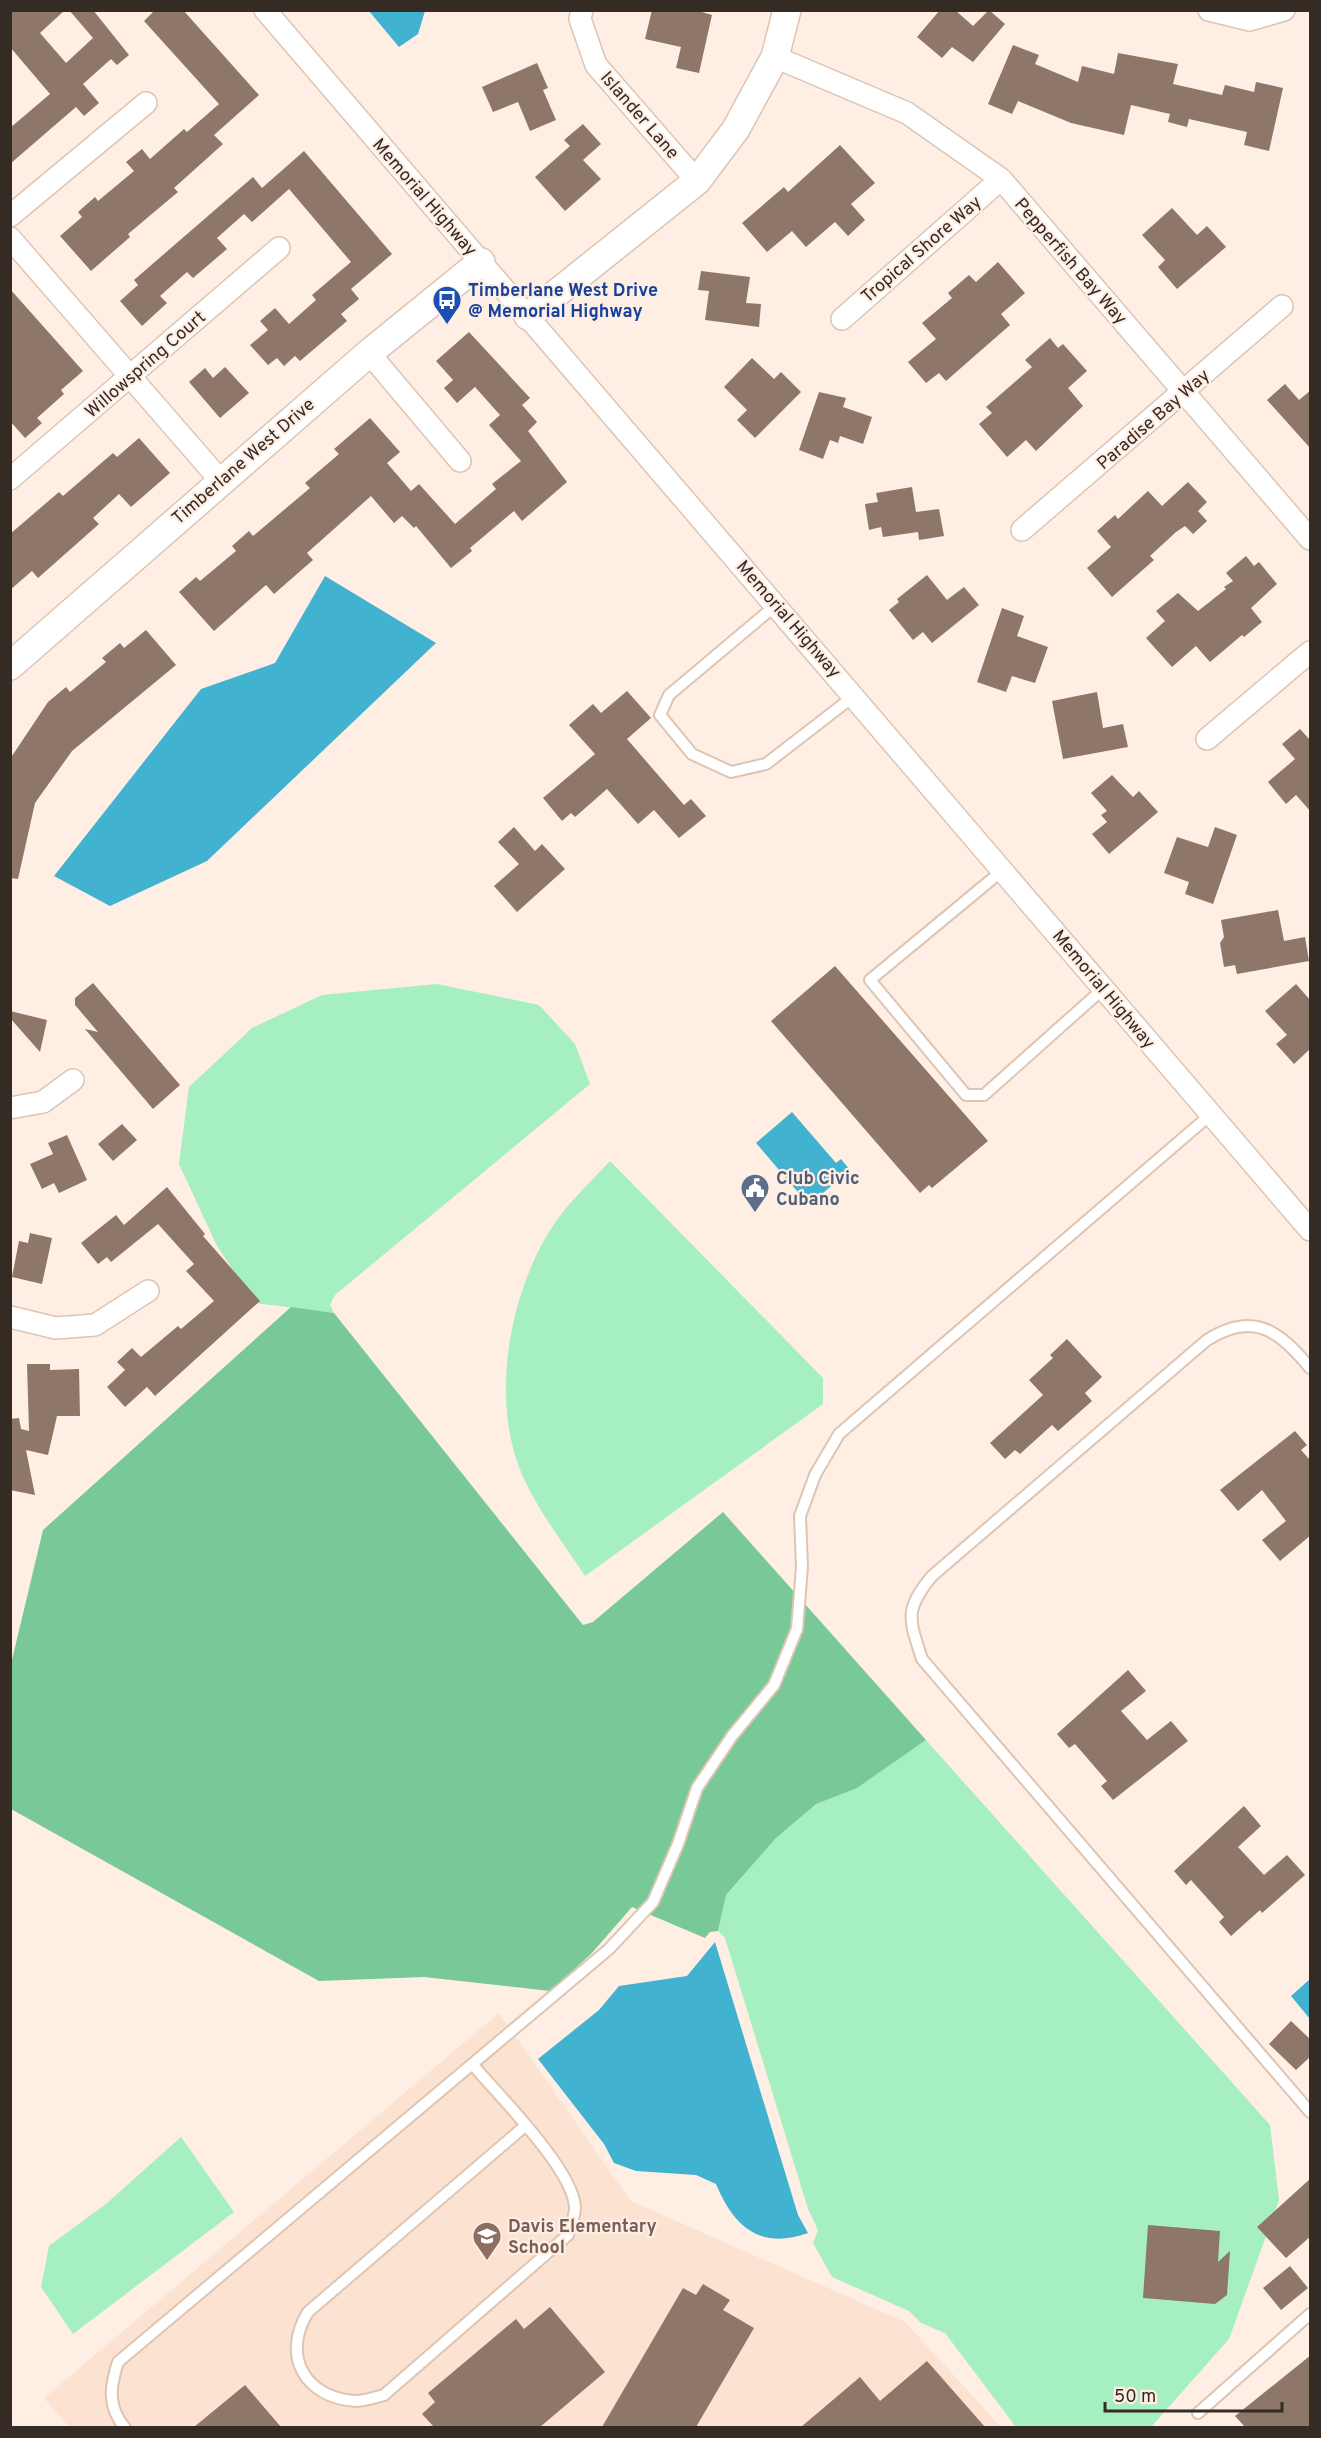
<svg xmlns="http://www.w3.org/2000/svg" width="1321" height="2438" font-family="Overpass,sans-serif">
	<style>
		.built { fill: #fce2d0 }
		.green { fill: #a6efc0 }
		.forest { fill: #78c997 }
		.water { fill: #42b2d1 }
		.building { fill: #8e7768 }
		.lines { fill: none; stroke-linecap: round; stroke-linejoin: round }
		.service-casing { stroke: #ddc5b3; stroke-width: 14 }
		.minor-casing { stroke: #ddc5b3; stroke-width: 24 }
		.tertiary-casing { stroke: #ddc5b3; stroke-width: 30 }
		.service { stroke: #fff; stroke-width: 10 }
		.minor { stroke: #fff; stroke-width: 21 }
		.tertiary { stroke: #fff; stroke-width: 27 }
		.labels { text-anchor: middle; stroke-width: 4.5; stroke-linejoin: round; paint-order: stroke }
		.street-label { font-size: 18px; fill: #352b25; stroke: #feeee4 }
		.transit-label { font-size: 18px; font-weight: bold; fill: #164399; stroke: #feeee4; text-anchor: start }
		.service-label { font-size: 18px; font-weight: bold; fill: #4e5e75; stroke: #feeee4; text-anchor: start }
		.education-label { font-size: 18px; font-weight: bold; fill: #785e54; stroke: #feeee4; text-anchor: start }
	</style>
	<rect width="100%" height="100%" fill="#feeee4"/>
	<path class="built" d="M499,2013L631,2201L905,2322L1001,2427L70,2428L44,2398Z"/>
	<path class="green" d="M437,984L539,1005L575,1044L590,1084L335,1295L330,1305L334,1313L255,1303L217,1246L179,1164L189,1087L252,1028L322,995Z
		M610,1161L823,1378V1404L585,1576C563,1542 534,1506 519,1467C489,1388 513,1273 566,1208C580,1192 595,1177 610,1161Z
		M926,1740L1270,2125L1279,2200L1229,2339L1151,2427H1016L945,2333L921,2323L909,2311L832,2277L813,2243L818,2230L808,2209L725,1938L718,1931L726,1895L776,1838L816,1803L857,1788Z
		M181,2137L234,2212L73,2334L41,2287L49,2246L107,2203Z"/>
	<path class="forest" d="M291,1307L334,1313L583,1625L593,1622L723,1512L926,1740L857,1788L816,1804L776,1838L726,1895L718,1931L710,1932L705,1938L632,1907L591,1954L550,1991L424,1977L319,1981L11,1809V1664L43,1530Z"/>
	<path class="water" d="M369,11H425L418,34L399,47Z
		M325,576L436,643L207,861L110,906L54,876L201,689L275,663Z
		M792,1112L836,1163L841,1159L850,1170L809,1205L756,1143Z
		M715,1942L798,2215L808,2233C760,2250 734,2227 716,2184L696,2175L636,2171L614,2163L604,2144L538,2059L599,2010L619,1986L687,1976Z
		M1310,1979V2019L1291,1996Z"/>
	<path class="building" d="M10,10H65L40,33L66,63L93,38L69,10H93L129,55L117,65L111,59L83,84L99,103L84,116L76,107L10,164V128L50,94L10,47Z
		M155,10H183L259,95L214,135L223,144L174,188L178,192L128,234L130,237L91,271L60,236L82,217L78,212L95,197L98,201L134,171L126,162L142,149L150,159L184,129L187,132L219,104L144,21Z
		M652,10H695L712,15L699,73L676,68L681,47L645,39Z
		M940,10H955L973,26L989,10L1005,24L973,62L952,47L942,58L917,37Z
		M1013,45L1039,55L1035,64L1078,82L1082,66L1114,74L1118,53L1178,64L1173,84L1222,95L1225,85L1254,92L1256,82L1283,88L1269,151L1244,145L1247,132L1189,119L1187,127L1168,122L1170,114L1131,105L1124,135L1071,123L1018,101L1012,114L988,104Z
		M537,63L548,88L543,90L556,120L530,131L518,102L493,112L482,87Z
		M583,124L601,144L583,160L601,179L565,211L535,177L570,146L564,140Z
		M840,145L875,183L851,204L865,220L848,236L835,222L806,247L792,231L767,252L742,223L784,187L788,192Z
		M304,151L392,254L351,289L359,299L341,314L347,321L300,361L295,356L284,366L277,358L268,365L250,345L268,330L260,321L275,308L289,324L316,300L312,295L351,262L289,189L252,222L244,214L217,238L227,249L193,278L187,272L160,296L167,303L142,326L120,301L138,285L134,280L253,177L262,188Z
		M1172,208L1197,235L1207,226L1226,247L1177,289L1158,267L1165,260L1142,235Z
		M998,262L1025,293L1001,314L1010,325L946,381L939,373L926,383L908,362L936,339L922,323L952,298L948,293L969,275L976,282Z
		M701,271L750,277L746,303L761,304L759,327L705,320L709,291L698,290Z
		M10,289L83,371L61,390L64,394L37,418L42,423L25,438L10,421Z
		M469,332L530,398L522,405L537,422L528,431L567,482L522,521L514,511L470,548L472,551L451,568L416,526L414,528L402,516L394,523L371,496L307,553L313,560L274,594L266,585L214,631L179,592L196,577L200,581L236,551L232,546L249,531L253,536L310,488L305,483L339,454L334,449L370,418L400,452L387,463L411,491L419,484L455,524L496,489L492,484L521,461L489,425L500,415L475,387L457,403L444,388L453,380L436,361Z
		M1050,338L1058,348L1063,344L1087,371L1068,388L1083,406L1036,451L1026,440L1007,457L979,424L992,413L986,407L1032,367L1025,360Z
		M752,358L774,379L781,372L801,392L755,438L737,420L747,410L724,387Z
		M225,367L249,393L220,418L189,382L205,368L213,378Z
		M1285,384L1299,400L1311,390V449L1267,400Z
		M819,392L846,398L843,407L872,417L863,444L840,436L838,443L830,440L823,459L799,450Z
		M139,438L170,473L131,507L119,494L93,518L99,524L38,578L32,571L10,590V534L59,492L63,496L113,453L117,457Z
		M1188,482L1207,502L1198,511L1207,521L1193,534L1185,526L1176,532L1150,556L1154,560L1112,597L1087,568L1111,547L1097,531L1115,515L1118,519L1148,491L1162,506Z
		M912,487L916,512L939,509L944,536L919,540L918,532L883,537L881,527L869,530L865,504L878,502L876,493Z
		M1246,556L1254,566L1259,562L1277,584L1251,608L1262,622L1244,637L1242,635L1210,662L1196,646L1172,667L1146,638L1165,621L1156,611L1178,593L1198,611L1226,589L1224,587L1233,581L1226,573Z
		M927,575L947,600L964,587L979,605L932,643L923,632L913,640L889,610L899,602L897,599Z
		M1002,608L1024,616L1017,636L1048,647L1035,683L1012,676L1006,692L977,682Z
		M146,630L176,665L72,751L35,803L18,879L10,878V759L48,702L66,687L70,692L106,662L102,658L120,643L124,648Z
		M627,691L651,718L627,739L684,805L691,799L706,816L679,838L654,810L638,824L607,789L575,817L571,813L562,821L543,798L595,754L569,725L593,704L601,713Z
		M1097,692L1103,728L1123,724L1128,747L1063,759L1052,701Z
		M1300,729L1311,741V812L1296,795L1286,804L1268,782L1295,759L1282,744Z
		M1112,775L1133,797L1139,791L1158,812L1109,854L1092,834L1107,822L1101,815L1107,811L1091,793Z
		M514,827L535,851L542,844L565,869L517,912L494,886L519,864L498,842Z
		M1215,827L1237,835L1213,904L1185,894L1189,882L1164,873L1177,837L1208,847Z
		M1278,910L1284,941L1305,937L1309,961L1237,974L1235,965L1224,967L1220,943L1224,937L1221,920Z
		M835,966L988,1141L932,1188L929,1185L920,1193L771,1021Z
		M93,983L180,1085L153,1109L85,1029L98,1032L75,1005V998Z
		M1296,984L1311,1001V1048L1294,1064L1276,1044L1287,1035L1265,1011Z
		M10,1011L47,1020L40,1052L10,1018Z
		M122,1124L137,1140L113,1161L98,1144Z
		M67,1135L87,1180L59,1193L54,1183L42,1189L30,1164L53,1154L48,1143Z
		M167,1187L205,1234L203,1236L260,1301L155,1396L147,1387L125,1407L107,1387L125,1370L117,1362L132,1348L141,1357L178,1326L181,1329L214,1301L186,1271L194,1264L158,1224L111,1262L107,1257L98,1264L81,1243L116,1215L124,1225Z
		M30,1233L52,1238L42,1284L12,1277L19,1241L28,1243Z
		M1067,1339L1102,1377L1085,1393L1092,1401L1058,1431L1052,1425L1020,1454L1015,1450L1005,1459L990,1443L1043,1395L1029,1380L1053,1358L1050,1355Z
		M27,1364H50V1370L79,1369L80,1416H57L48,1455L26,1450L35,1495L10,1490V1419L19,1418L21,1429L29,1431Z
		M1295,1431L1307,1445L1301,1450L1311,1461V1535L1280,1561L1262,1540L1286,1521L1262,1490L1238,1511L1220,1490Z
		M1128,1670L1146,1691L1121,1711L1147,1740L1171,1721L1188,1741L1113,1800L1101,1786L1107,1781L1075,1744L1069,1748L1057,1734Z
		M1244,1806L1261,1826L1238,1847L1264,1875L1287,1855L1305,1875L1262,1913L1260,1910L1231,1936L1219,1922L1224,1917L1191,1880L1186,1885L1174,1871Z
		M1291,2021L1311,2040V2056L1296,2070L1269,2044Z
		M1311,2178V2236L1286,2258L1257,2227Z
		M1148,2225L1220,2231L1218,2262L1230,2251L1227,2295L1215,2304L1143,2298Z
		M1290,2266L1308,2288L1281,2310L1263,2288Z
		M703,2284L730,2300L723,2310L754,2328L696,2427H602L683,2288L696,2295Z
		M550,2307L605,2372L540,2427H434L422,2414L435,2402L428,2393L516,2319L524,2329Z
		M1311,2355V2427H1245L1235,2416Z
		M927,2361L985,2427H801L860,2377L880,2401Z
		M245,2385L281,2427H194Z"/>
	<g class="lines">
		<g class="service-casing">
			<path id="service" d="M776,605L669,695L660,715L692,754L731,772L766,764L854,696
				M1003,870L870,980L966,1095H984L1104,988
				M1310,1368C1279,1330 1253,1311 1207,1340L932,1576C904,1610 909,1619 922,1659L1310,2112
				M473,2065C498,2095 574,2170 575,2208C575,2216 570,2226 568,2235L384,2395C376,2397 365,2401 356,2401C305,2398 281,2356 308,2312L525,2126
				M1198,2413L1310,2314
				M125,2428C107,2406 110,2387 118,2362L609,1949L653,1902L678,1844L697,1788L732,1736L774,1685L797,1629L802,1567L800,1516L815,1475L839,1434L1210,1115"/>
		</g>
		<g class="minor-casing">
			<path id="minor" d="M265,10L1310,1230
				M582,10L580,19L596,65L697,181
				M1209,10L1250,20L1284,10
				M775,57L907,113L1001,179L1310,539
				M10,216L146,103
				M10,238L220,480
				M842,319L1001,179
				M369,353L460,461
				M10,479L279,248
				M1022,530L1282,306
				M1207,739L1310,652
				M10,1108L43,1102L73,1080
				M10,1317L56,1328L95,1325L148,1291"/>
		</g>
		<g class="tertiary-casing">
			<path id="tertiary" d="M528,316L697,181L736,129L775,57L787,10
				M10,666L369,353L481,262"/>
		</g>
		<use href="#service" class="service"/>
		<use href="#minor" class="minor"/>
		<use href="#tertiary" class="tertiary"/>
	</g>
	<defs>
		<g id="bus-pin" transform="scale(1.5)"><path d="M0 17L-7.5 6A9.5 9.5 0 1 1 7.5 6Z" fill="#1a4fb4" stroke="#feeee4"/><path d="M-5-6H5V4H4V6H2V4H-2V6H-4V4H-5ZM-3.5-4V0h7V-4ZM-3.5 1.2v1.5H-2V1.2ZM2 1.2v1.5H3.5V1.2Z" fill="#fff"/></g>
		<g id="civic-pin" transform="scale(1.5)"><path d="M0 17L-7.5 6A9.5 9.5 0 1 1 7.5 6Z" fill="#5c6f8a" stroke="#feeee4"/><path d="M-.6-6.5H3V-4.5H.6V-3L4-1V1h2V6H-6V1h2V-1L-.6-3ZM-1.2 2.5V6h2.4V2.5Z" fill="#fff"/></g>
		<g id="school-pin" transform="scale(1.5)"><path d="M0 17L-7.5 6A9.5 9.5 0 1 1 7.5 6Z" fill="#8d6e63" stroke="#feeee4"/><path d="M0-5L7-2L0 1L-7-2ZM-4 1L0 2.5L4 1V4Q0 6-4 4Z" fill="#fff"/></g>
	</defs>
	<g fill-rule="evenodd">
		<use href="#bus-pin" x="447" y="300"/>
		<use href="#civic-pin" x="755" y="1188"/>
		<use href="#school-pin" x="487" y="2236"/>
	</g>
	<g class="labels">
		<g class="street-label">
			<text transform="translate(640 115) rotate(49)" y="6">Islander Lane</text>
			<text transform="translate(425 197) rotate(49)" y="6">Memorial Highway</text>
			<text transform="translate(921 249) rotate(-41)" y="6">Tropical Shore Way</text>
			<text transform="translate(1071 261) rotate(49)" y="6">Pepperfish Bay Way</text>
			<text transform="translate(145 364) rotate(-41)" y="6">Willowspring Court</text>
			<text transform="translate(1153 419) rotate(-41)" y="6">Paradise Bay Way</text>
			<text transform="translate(243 461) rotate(-41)" y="6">Timberlane West Drive</text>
			<text transform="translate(789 619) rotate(49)" y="6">Memorial Highway</text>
			<text transform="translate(1104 989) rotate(50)" y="6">Memorial Highway</text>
		</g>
		<g class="transit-label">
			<text x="468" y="296">Timberlane West Drive<tspan x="468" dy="21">@ Memorial Highway</tspan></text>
		</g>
		<g class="service-label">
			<text x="776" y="1184">Club Civic<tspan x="776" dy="21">Cubano</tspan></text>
		</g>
		<g class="education-label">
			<text x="508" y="2232">Davis Elementary<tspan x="508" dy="21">School</tspan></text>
		</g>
	</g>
	<rect width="1321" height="2438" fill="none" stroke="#352b25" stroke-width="24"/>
	<path d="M1105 2402v9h177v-9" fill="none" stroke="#352b25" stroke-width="3"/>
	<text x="1114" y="2402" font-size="18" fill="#352b25" stroke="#feeee4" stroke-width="4.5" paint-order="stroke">50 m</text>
</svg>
